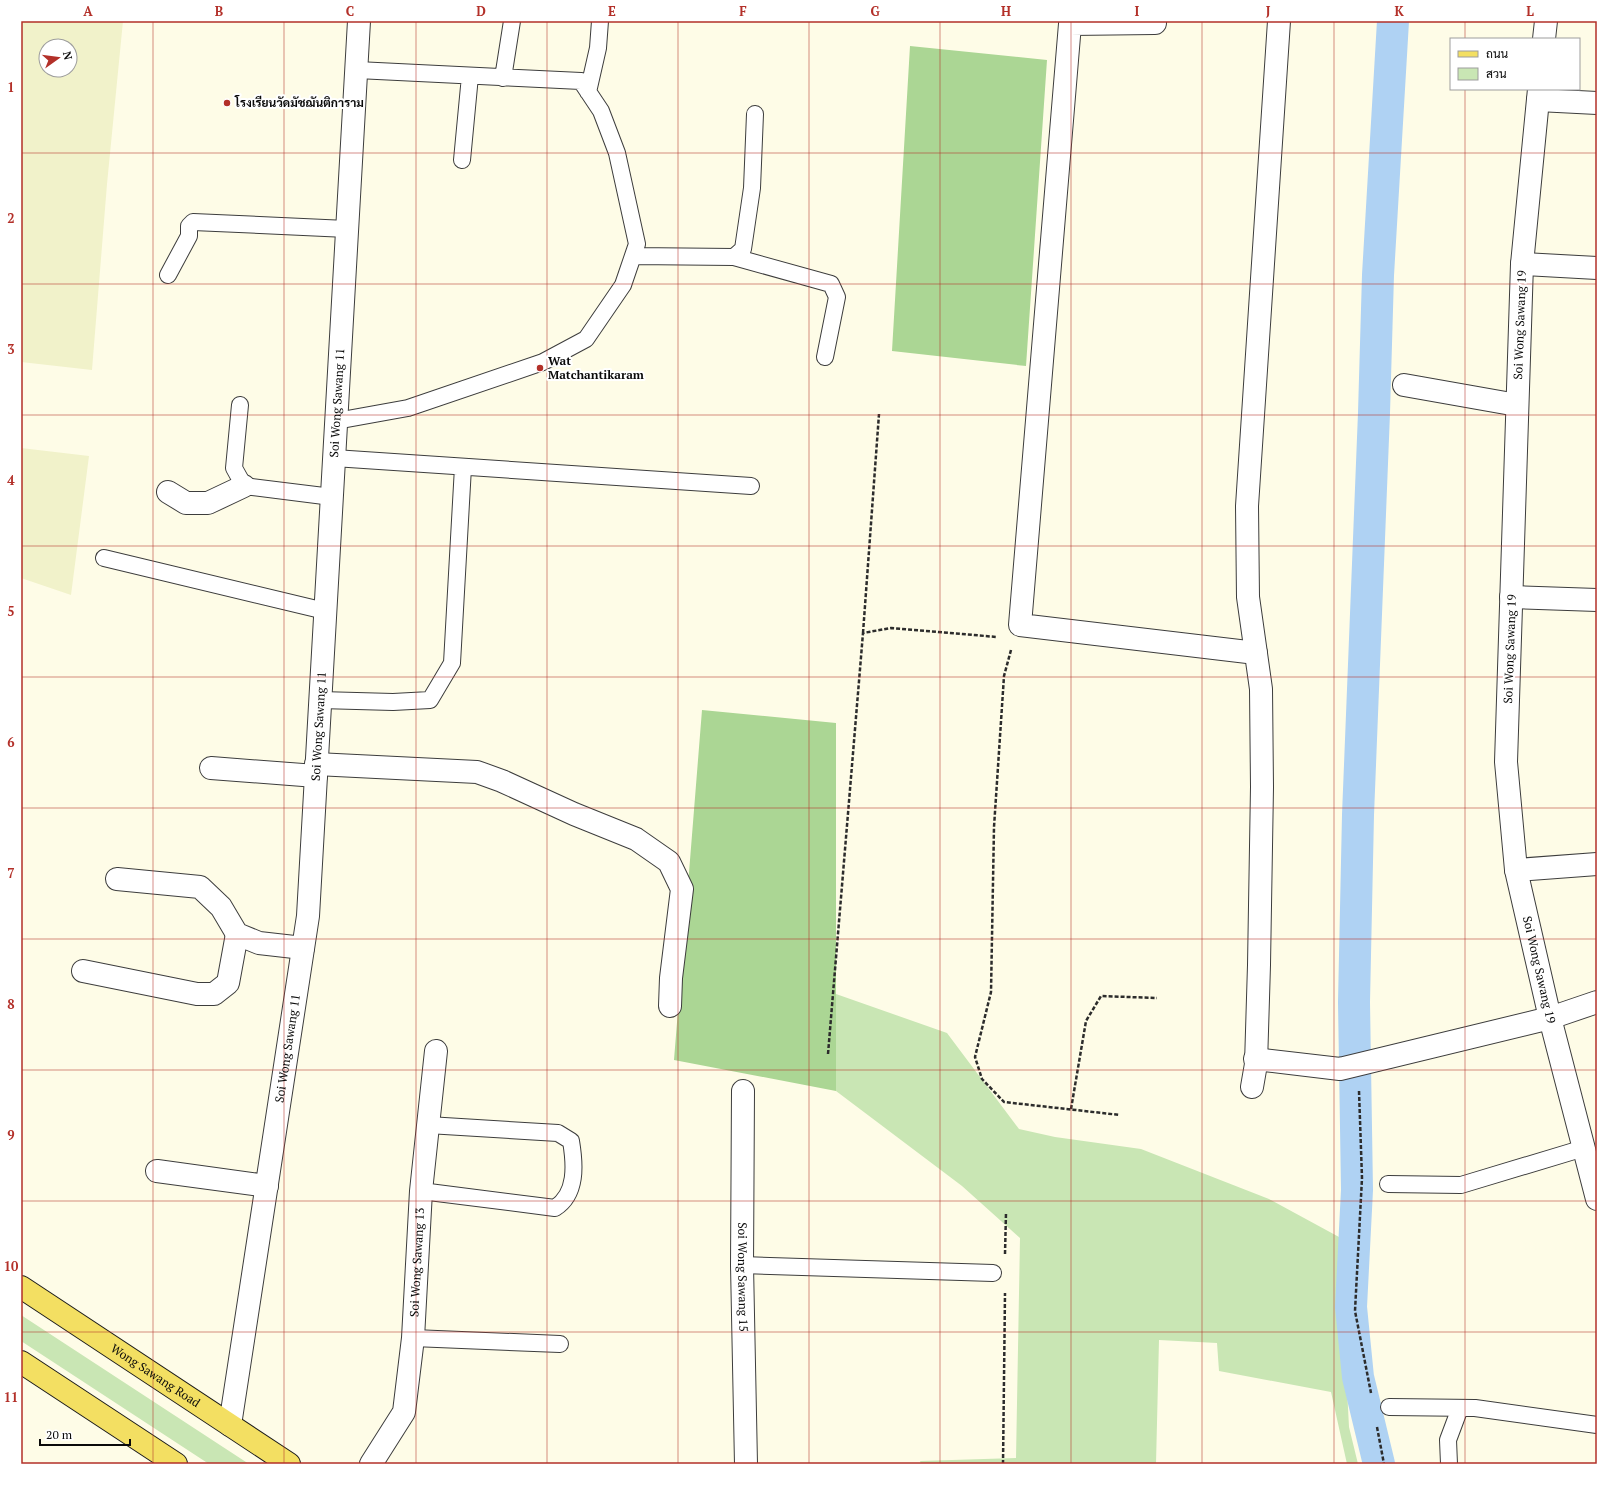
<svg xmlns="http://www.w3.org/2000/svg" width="1618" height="1485" font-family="'PT Serif',Sarabun,serif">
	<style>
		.farmland { fill: #f1f2ca; fill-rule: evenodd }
		.green { fill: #c9e6b4 }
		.forest { fill: #abd694 }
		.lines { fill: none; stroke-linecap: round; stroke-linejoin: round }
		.canal { stroke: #afd2f3; stroke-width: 32 }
		.service-casing { stroke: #3d3d3d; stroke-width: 18 }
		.minor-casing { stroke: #3d3d3d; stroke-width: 24 }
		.primary-casing { stroke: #1b1b1b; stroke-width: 24 }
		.path { stroke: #2c2c2c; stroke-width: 2.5; stroke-dasharray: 4 2; stroke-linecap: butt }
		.service { stroke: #fff; stroke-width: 16 }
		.minor { stroke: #fff; stroke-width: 22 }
		.primary { stroke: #f3df62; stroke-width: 22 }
		.grid { fill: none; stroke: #b33029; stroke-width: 1; stroke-opacity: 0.55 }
		.poi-dot { fill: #b33029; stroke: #fff; stroke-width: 1.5 }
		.labels { text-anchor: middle; stroke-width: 4; stroke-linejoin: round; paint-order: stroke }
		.poi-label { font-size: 12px; font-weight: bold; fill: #0a0a0a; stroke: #fff; text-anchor: start }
		.street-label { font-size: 12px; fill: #0a0a0a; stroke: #fff }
		.neatline { fill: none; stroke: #b33029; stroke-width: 1.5 }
		.grid-label { font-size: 13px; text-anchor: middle; font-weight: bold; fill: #b33029 }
	</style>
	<rect width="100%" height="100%" fill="#fefce7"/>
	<path class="farmland" d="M21,21H123L107,184L92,370L21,362ZM46,46H70V70H46Z
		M21,448L89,456L71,595L21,578Z"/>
	<path class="green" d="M836,994L947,1033L1019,1129L1055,1137L1141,1149L1269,1199L1339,1237L1349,1427L1358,1464H1347L1331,1392L1219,1371L1217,1343L1159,1340L1156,1464H921L920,1461L1016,1458L1020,1238L962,1186L836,1091Z
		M21,1315L249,1464H209L21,1341Z"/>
	<path class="forest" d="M910,46L1047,60L1026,366L892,351Z
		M702,710L836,723V1091L674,1060Z"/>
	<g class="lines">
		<path class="canal" d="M1379,1464L1358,1377L1351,1307L1357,1190L1354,1002L1358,815L1374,413L1378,275L1393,21"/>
		<g class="service-casing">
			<path id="service" d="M503,78L512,21
				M588,92L598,48L600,21
				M462,160L470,76
				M633,256L734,257L831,284L837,297L825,357
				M734,257L743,249L752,188L755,114
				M168,275L189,236V226L193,222L347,229
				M240,405L234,468L244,486L332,497
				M336,421L408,408L543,362L586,339L623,285L637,244L617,153L601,111L581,81L357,70
				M334,458L751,486
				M104,558L325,611
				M320,700L393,702L430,700L452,663L463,467
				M1388,1184L1461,1185L1584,1148
				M421,1191L555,1208C577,1194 575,1165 571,1141L558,1133L428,1125
				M742,1265L993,1273
				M413,1338L560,1344
				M1389,1407L1475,1408L1597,1425
				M1449,1464L1448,1440L1460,1408"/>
		</g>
		<g class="minor-casing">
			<g id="minor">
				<path d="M1155,23L1070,24L1020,625L1256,653"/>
				<path d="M1544,39L1546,21"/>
				<path id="s1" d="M1539,89L1522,264L1506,762L1516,870L1550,1018L1597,1199"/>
				<path d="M1538,100L1597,103"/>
				<path d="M1522,264L1597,268"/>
				<path d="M1404,385L1517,405"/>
				<path d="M168,492L186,503H208L244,486"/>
				<path d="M1511,597L1597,600"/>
				<path d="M316,764L477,772L502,781L574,814L636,839L669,862L682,889L671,978L670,1006"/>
				<path d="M211,768L316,776"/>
				<path d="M1516,870L1597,864"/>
				<path d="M117,879L200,887L221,907L237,934L259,943L303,948"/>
				<path d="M83,971L197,994H214L228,983L237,934"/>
				<path d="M1255,1059L1340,1069L1550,1018L1597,1002"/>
				<path d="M1252,1087L1256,1064L1259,965L1262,787L1261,689L1248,597L1247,506L1279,21"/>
				<path id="s2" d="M743,1091L742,1265L746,1464"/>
				<path d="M157,1171L267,1186"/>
				<path id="s3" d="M230,1425L308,916L359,21"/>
				<path id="s4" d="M371,1464L404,1412L413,1338L421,1191L436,1051"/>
			</g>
		</g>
		<g class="primary-casing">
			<g id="primary">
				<path id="s5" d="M21,1287L289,1464"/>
				<path d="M21,1362L176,1464"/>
			</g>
		</g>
		<path class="path" d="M863,633L879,414
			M1011,650L1004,676L994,827L991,992L975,1057L982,1079L1004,1102L1120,1115
			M828,1054L863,633L891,628L997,637
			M1359,1091L1362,1178L1355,1311L1371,1393
			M1071,1109L1086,1021L1101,996L1157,998
			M1005,1254L1006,1213
			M1377,1427L1384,1464
			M1003,1464L1005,1293"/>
		<use href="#service" class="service"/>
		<use href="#minor" class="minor"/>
		<use href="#primary" class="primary"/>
	</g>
	<path class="grid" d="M153,21V1464M284,21V1464M416,21V1464M547,21V1464M678,21V1464M809,21V1464M940,21V1464M1071,21V1464M1202,21V1464M1334,21V1464M1465,21V39M1465,89V1464M21,153H1597M21,284H1597M21,415H1597M21,546H1597M21,677H1597M21,808H1597M21,939H1597M21,1070H1597M21,1201H1597M21,1332H1597"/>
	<g class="poi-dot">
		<circle cx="227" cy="103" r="4"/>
		<circle cx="540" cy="368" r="4"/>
	</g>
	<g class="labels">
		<g class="poi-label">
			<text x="235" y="107">โรงเรียนวัดมัชฌันติการาม</text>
			<text x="548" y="365">Wat<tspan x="548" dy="14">Matchantikaram</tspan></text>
		</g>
		<g class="street-label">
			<text transform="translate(1520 325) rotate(-88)" y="4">Soi Wong Sawang 19</text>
			<text dy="4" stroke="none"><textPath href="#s3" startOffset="1029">Soi Wong Sawang 11</textPath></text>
			<text transform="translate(1510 649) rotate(-88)" y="4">Soi Wong Sawang 19</text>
			<text dy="4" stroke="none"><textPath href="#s3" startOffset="705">Soi Wong Sawang 11</textPath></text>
			<text dy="4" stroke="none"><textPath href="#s1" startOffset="885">Soi Wong Sawang 19</textPath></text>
			<text dy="4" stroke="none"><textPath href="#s3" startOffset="381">Soi Wong Sawang 11</textPath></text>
			<text dy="4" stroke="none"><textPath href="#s4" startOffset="212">Soi Wong Sawang 13</textPath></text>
			<text dy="4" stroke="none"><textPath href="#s2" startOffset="186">Soi Wong Sawang 15</textPath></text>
			<text dy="4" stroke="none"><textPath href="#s5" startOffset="161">Wong Sawang Road</textPath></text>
		</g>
	</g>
	<rect width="1618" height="1485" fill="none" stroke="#ffffff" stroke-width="44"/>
	<rect x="1450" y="38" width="130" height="52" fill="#ffffff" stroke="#9d9d9d"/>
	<rect x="1458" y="51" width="20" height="6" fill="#f3df62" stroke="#9d9d9d"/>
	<text x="1486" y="58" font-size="12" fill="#0a0a0a">ถนน</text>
	<rect x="1458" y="68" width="20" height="12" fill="#c9e6b4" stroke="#9d9d9d"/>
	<text x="1486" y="78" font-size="12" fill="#0a0a0a">สวน</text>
	<g transform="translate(58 58) rotate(76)"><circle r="19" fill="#ffffff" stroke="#9d9d9d"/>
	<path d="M0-3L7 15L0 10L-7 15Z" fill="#b33029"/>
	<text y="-6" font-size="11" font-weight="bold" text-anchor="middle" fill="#0a0a0a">N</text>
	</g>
	<path d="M40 1439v6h90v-6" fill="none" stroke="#0a0a0a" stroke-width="2"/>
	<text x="46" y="1439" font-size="12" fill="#0a0a0a" stroke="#ffffff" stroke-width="3" paint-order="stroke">20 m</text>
	<rect x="22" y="22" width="1574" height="1441" class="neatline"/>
	<g class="grid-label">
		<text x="88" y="16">A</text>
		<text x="219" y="16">B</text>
		<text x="350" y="16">C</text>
		<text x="481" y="16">D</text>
		<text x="612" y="16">E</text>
		<text x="743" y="16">F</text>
		<text x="875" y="16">G</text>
		<text x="1006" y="16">H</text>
		<text x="1137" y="16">I</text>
		<text x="1268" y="16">J</text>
		<text x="1399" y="16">K</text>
		<text x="1530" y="16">L</text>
		<text x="11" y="92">1</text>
		<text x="11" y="223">2</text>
		<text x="11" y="354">3</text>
		<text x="11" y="485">4</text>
		<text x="11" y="616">5</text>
		<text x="11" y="747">6</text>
		<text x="11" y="878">7</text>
		<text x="11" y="1009">8</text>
		<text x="11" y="1140">9</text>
		<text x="11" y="1271">10</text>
		<text x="11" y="1402">11</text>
	</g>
</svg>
